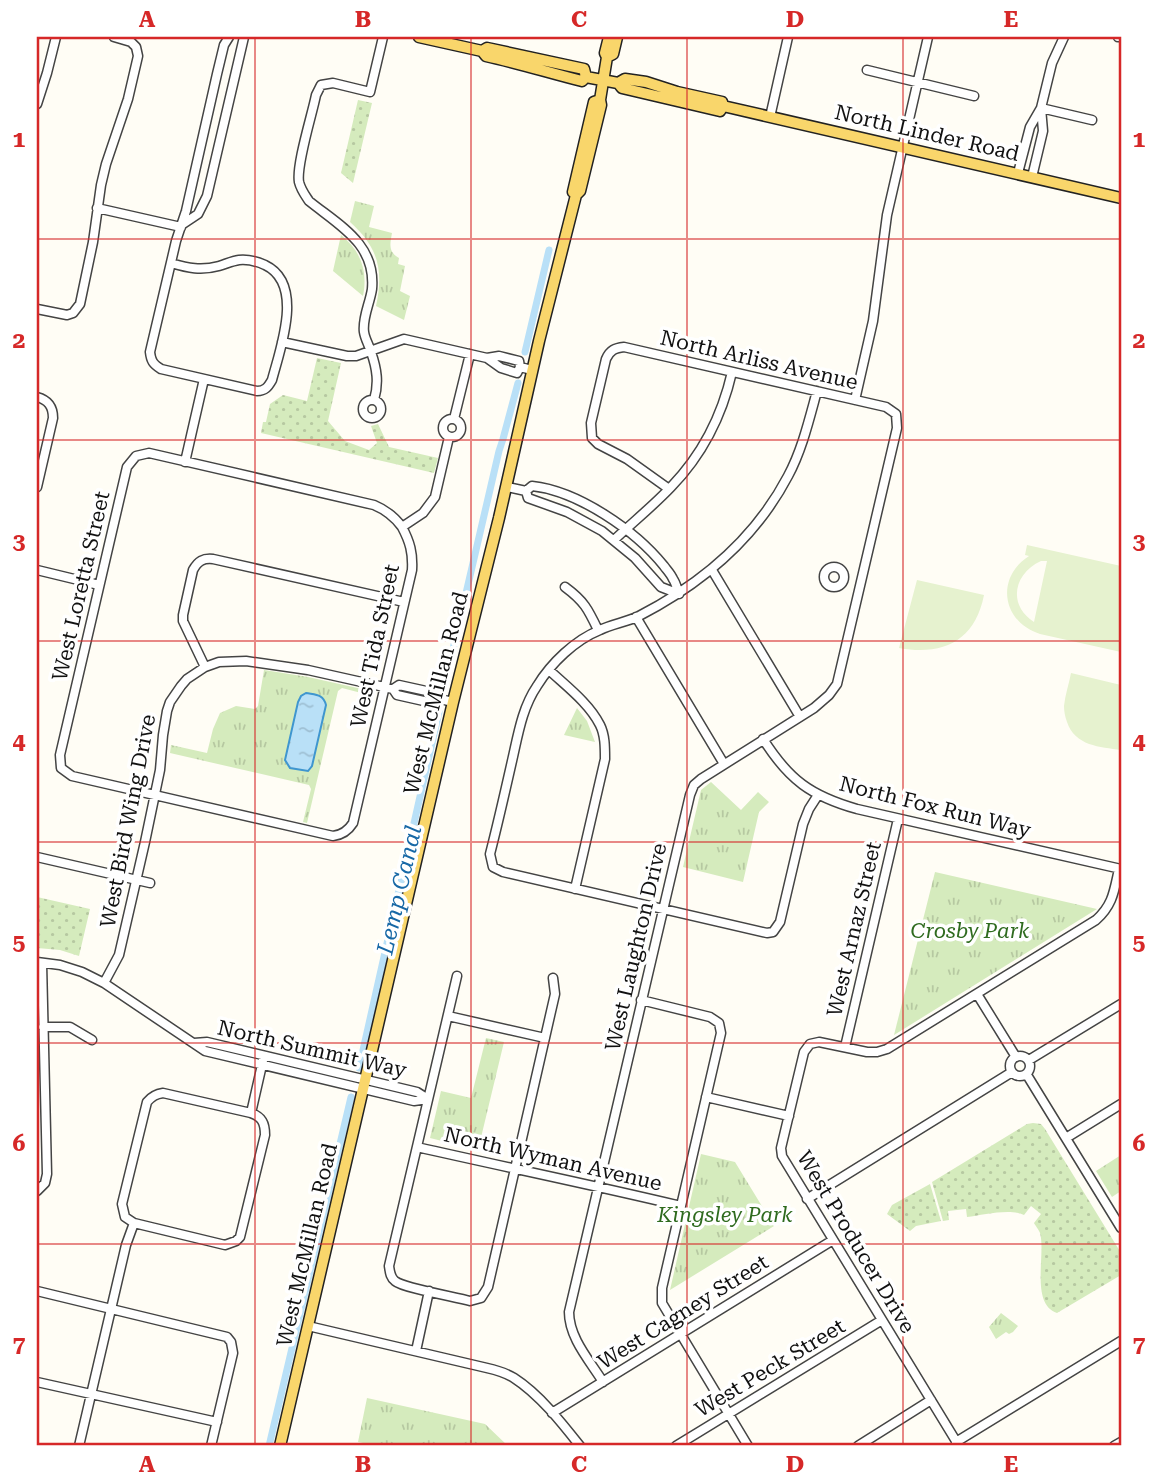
<svg xmlns="http://www.w3.org/2000/svg" width="1158" height="1483" font-family="'Roboto Serif',serif">
	<style>
		.grass { fill: url(#grass-dots) }
		.park { fill: url(#park-tufts) }
		.pitch { fill: #e6f2cf; fill-rule: evenodd }
		.water { fill: url(#water-ripples); stroke: #3f96cf; stroke-width: 2 }
		.lines { fill: none; stroke-linecap: round; stroke-linejoin: round }
		.canal { stroke: #b9e0f7; stroke-width: 7 }
		.minor-casing { stroke: #444; stroke-width: 11 }
		.major-casing { stroke: #222; stroke-width: 13 }
		.minor { stroke: #fff; stroke-width: 8 }
		.major { stroke: #f9d66b; stroke-width: 10 }
		.grid { fill: none; stroke: #d62828; stroke-width: 2; stroke-opacity: 0.55 }
		.labels { text-anchor: middle; stroke-width: 7; stroke-linejoin: round; paint-order: stroke }
		.street-label { font-size: 21px; fill: #111; stroke: #fff }
		.park-label { font-size: 21px; font-style: italic; fill: #2f6b1f; stroke: #fff }
		.water-label { font-size: 23px; font-style: italic; fill: #1768a6; stroke: #fff }
		.neatline { fill: none; stroke: #d62828; stroke-width: 2.5 }
		.grid-label { font-size: 23px; text-anchor: middle; font-weight: bold; fill: #d62828 }
	</style>
	<defs>
		<pattern id="grass-dots" width="8" height="8" patternUnits="userSpaceOnUse" patternTransform="scale(1.75)"><rect width="8" height="8" fill="#d5ebbd"/><path d="M2 2h.1M6 6h.1" fill="none" stroke="#b6c8a1" stroke-width="1.8" stroke-linecap="round"/></pattern>
		<pattern id="park-tufts" width="24" height="20" patternUnits="userSpaceOnUse" patternTransform="scale(1.75)"><rect width="24" height="20" fill="#d5ebbd"/><path d="M3 7l-1-3M5 7V3M7 7l1-3M15 17l-1-3M17 17v-4M19 17l1-3" fill="none" stroke="#b6c8a1"/></pattern>
		<pattern id="water-ripples" width="26" height="14" patternUnits="userSpaceOnUse" patternTransform="scale(1.75)"><rect width="26" height="14" fill="#b9e0f7"/><path d="M2 4q2-2 4 0t4 0M15 11q2-2 4 0t4 0" fill="none" stroke="#9ebfd3"/></pattern>
	</defs>
	<rect width="100%" height="100%" fill="#fffdf5"/>
	<path class="grass" d="M358,100L372,103L353,183L341,173Z
		M317,358L341,363L328,421L345,441L369,450L377,443L371,426L378,424L389,447L438,458L434,473L261,433L263,422H266L270,404L283,395L307,401Z
		M37,897L90,909L79,956L60,950L37,948Z
		M1033,1123L1041,1124L1045,1129L1121,1253V1275L1057,1313C1030,1304 1046,1254 1040,1233C1039,1230 1035,1225 1034,1223L1041,1214L1031,1206L1024,1215C1010,1208 983,1215 967,1217L966,1209L948,1211L949,1220L943,1221L932,1182L1027,1124Z
		M930,1184L941,1221L916,1226L910,1231L887,1214L892,1205Z"/>
	<path class="park" d="M355,201L374,206L369,227L392,233C390,244 388,252 399,258L398,264L405,266L400,291L410,296L404,320L376,306C384,270 378,247 350,222Z
		M341,235C361,251 368,271 363,296L333,271Z
		M264,670L308,677L371,691L373,696L342,688L338,691L307,823L303,822L311,789L309,785L170,753L171,745L207,753L213,729L220,713L236,706L255,709L258,706Z
		M577,708L587,721L595,742L564,735Z
		M711,782L741,810L758,792L769,802L759,812L743,882L683,867L701,790Z
		M935,872L1097,909L894,1035Z
		M486,1038L504,1042L478,1150L430,1138L441,1091L471,1098Z
		M701,1154L735,1162L774,1226L670,1290Z
		M1121,1155V1191L1112,1197L1096,1171Z
		M1001,1313L1018,1326L1013,1332L1009,1334L1006,1332L996,1339L989,1327Z
		M367,1398L485,1424L508,1446H378L358,1442Z"/>
	<path class="pitch" d="M1027,545L1121,566V652L1040,634C1002,622 995,578 1029,556L1025,555ZM1041,561H1047L1034,622C1007,605 1014,573 1041,561Z
		M917,580L984,595C975,641 943,656 899,648Z
		M1071,673L1121,685V750C1100,747 1075,746 1067,722C1065,717 1064,711 1064,706C1065,695 1069,684 1071,673Z"/>
	<path class="water" d="M306,693C316,695 323,694 326,705L312,766L308,771L290,768L285,760L298,702L301,696Z"/>
	<g class="lines">
		<path class="canal" d="M525,352L549,250
			M444,688L499,451L503,439L518,383
			M359,1068L439,712
			M269,1446L351,1097"/>
		<g class="minor-casing">
			<path id="minor" d="M1118,37H1121
				M867,70L974,96
				M37,104L47,73L56,37
				M1041,108L1092,120
				M770,117L788,37
				M1018,173L1030,127L1041,108
				M1032,177L1043,131L1041,108L1052,63L1064,37
				M97,208L181,227
				M183,224L198,214L207,196L244,37
				M171,263C188,268 201,271 219,266C226,264 232,261 239,260C249,259 256,261 265,265C305,284 280,349 272,380C268,387 265,391 257,391L161,369C153,364 151,361 150,352L176,241L186,211L217,74L224,45L229,37
				M37,309L67,315L73,313L80,304L93,242L101,185L106,164L128,99L138,56L136,47L131,42L114,37
				M282,342L347,356H356L404,339L487,358L499,356L519,361L520,367L532,370
				M487,358L501,368L517,373L520,367
				M817,391C809,420 802,450 788,476C755,539 701,584 639,616C627,622 612,624 600,630C575,640 551,663 537,686C522,708 518,735 512,761C505,792 498,823 490,854L493,867L503,872L767,933L773,932L780,922L803,824L809,809L818,795
				M37,397C48,400 53,406 53,418L37,487
				M363 409a9 9 0 1 1 18 0a9 9 0 1 1-18 0Z
				M374,400C379,383 377,369 371,352C369,345 365,339 364,332C362,318 370,303 372,289C376,244 340,226 309,201C305,195 301,190 299,182C296,165 312,115 316,95L321,85L333,83L370,92L383,37
				M855,400L873,321L887,215L928,37
				M443 428a9 9 0 1 1 18 0a9 9 0 1 1-18 0Z
				M454,419L470,354
				M185,462L204,379
				M507,487L526,491L532,486C578,491 635,530 664,566C667,570 671,574 673,579C676,583 677,589 679,594L661,587L635,558L602,531L567,512L528,498L526,491
				M402,527C394,516 386,510 374,505L149,453L136,456L127,467L60,755L61,768L72,776L333,836C342,835 348,831 353,823L412,570C413,553 410,542 402,527L423,513L435,497L449,437
				M614,540C633,522 653,506 671,487C702,455 722,416 732,372
				M824 577a10 10 0 1 1 20 0a10 10 0 1 1-20 0Z
				M37,570L99,585
				M712,570L800,717
				M565,587C584,601 588,609 598,630
				M636,617L724,764
				M205,667L219,662L246,661L308,670L393,689
				M549,670C566,686 589,703 600,725C605,735 605,747 605,759L575,889
				M440,699L437,704L397,695L393,689L399,685L440,694V699L453,702
				M763,739C789,780 811,796 857,809L1121,869
				M37,857L150,883
				M37,962L60,965L82,972L104,983L205,1051L414,1101L428,1099
				M457,976L389,1266C390,1272 390,1277 395,1281C403,1288 456,1297 470,1301L481,1298L488,1287L555,994L553,978
				M104,983L119,955L145,842L160,770L163,735L167,711L170,702L181,686L187,679L205,667L183,621V615L193,570C198,561 203,558 213,559L404,602
				M977,994L1016,1057
				M641,1000L710,1017L719,1023L721,1033L662,1288V1303L748,1446
				M448,1016L545,1038
				M43,1027H70L92,1040
				M194,1043L207,1042L417,1092L428,1099
				M845,1047L898,819
				M1010 1066a10 10 0 1 1 20 0a10 10 0 1 1-20 0Z
				M1029,1060L1121,1004
				M1027,1075L1121,1228
				M706,1097L789,1116
				M1066,1138L1121,1104
				M417,1147C505,1167 593,1185 681,1206
				M37,1191L45,1183L47,1174L42,963
				M807,1199L1012,1072
				M134,1223L225,1245L236,1241L240,1237L265,1135C265,1123 262,1117 251,1113L264,1056
				M37,1291L227,1337L231,1342L233,1353L211,1446
				M308,1326L487,1368C496,1370 506,1373 514,1378C539,1394 562,1423 580,1446
				M416,1351L429,1291
				M37,1382L217,1422
				M603,1382C590,1361 569,1338 569,1312L690,795L694,785L701,779L814,708L829,695L837,684L897,428L896,414L886,407L624,347C615,348 610,350 606,359L591,423L592,438L598,444L627,459L669,489
				M552,1413L833,1240
				M956,1442L1121,1341
				M79,1446L126,1245L134,1223L125,1217L122,1204L147,1102C152,1096 156,1094 163,1093L251,1113
				M676,1446L882,1320
				M858,1446L931,1400
				M959,1446L782,1156L781,1148L804,1052L810,1044L819,1042L867,1052H877L887,1049L1096,920C1113,905 1114,891 1119,869
				M1114,1446L1121,1442"/>
		</g>
		<g class="major-casing">
			<path id="major" d="M419,37L482,51L486,56C518,63 550,73 582,81L586,77L618,83L625,79L646,82L677,92L722,102L723,106L1121,198
				M482,51L487,48L584,69L586,77
				M607,57L613,54L617,37
				M618,83L622,88L720,111L723,106
				M573,192L594,102L600,100
				M280,1446L453,702L499,518L539,341L576,195L580,191L601,105L600,100L607,57L605,53L609,37"/>
		</g>
		<use href="#minor" class="minor"/>
		<use href="#major" class="major"/>
	</g>
	<path class="grid" d="M255,37V1446M471,37V1446M687,37V1446M903,37V1446M37,239H1121M37,440H1121M37,641H1121M37,842H1121M37,1043H1121M37,1244H1121"/>
	<g class="labels">
		<g class="street-label">
			<text transform="translate(927 133) rotate(13)" y="7">North Linder Road</text>
			<text transform="translate(759 360) rotate(13)" y="7">North Arliss Avenue</text>
			<text transform="translate(81 586) rotate(-77)" y="7">West Loretta Street</text>
			<text transform="translate(375 646) rotate(-78)" y="7">West Tida Street</text>
			<text transform="translate(436 693) rotate(-76)" y="7">West McMillan Road</text>
			<text transform="translate(935 807) rotate(14)" y="7">North Fox Run Way</text>
			<text transform="translate(128 821) rotate(-79)" y="7">West Bird Wing Drive</text>
			<text transform="translate(854 929) rotate(-77)" y="7">West Arnaz Street</text>
			<text transform="translate(636 947) rotate(-77)" y="7">West Laughton Drive</text>
			<text transform="translate(312 1049) rotate(13)" y="7">North Summit Way</text>
			<text transform="translate(553 1159) rotate(13)" y="7">North Wyman Avenue</text>
			<text transform="translate(856 1242) rotate(59)" y="7">West Producer Drive</text>
			<text transform="translate(307 1245) rotate(-77)" y="7">West McMillan Road</text>
			<text transform="translate(683 1312) rotate(-32)" y="7">West Cagney Street</text>
			<text transform="translate(770 1368) rotate(-31)" y="7">West Peck Street</text>
		</g>
		<g class="park-label">
			<text x="970" y="938">Crosby Park</text>
			<text x="725" y="1222">Kingsley Park</text>
		</g>
		<g class="water-label">
			<text transform="translate(399 890) rotate(-77)" y="8">Lemp Canal</text>
		</g>
	</g>
	<rect width="1158" height="1483" fill="none" stroke="#ffffff" stroke-width="77"/>
	<rect x="38" y="38" width="1082" height="1406" class="neatline"/>
	<g class="grid-label">
		<text x="147" y="27">A</text>
		<text x="363" y="27">B</text>
		<text x="579" y="27">C</text>
		<text x="795" y="27">D</text>
		<text x="1011" y="27">E</text>
		<text x="19" y="147">1</text>
		<text x="1139" y="147">1</text>
		<text x="19" y="348">2</text>
		<text x="1139" y="348">2</text>
		<text x="19" y="549">3</text>
		<text x="1139" y="549">3</text>
		<text x="19" y="749">4</text>
		<text x="1139" y="749">4</text>
		<text x="19" y="950">5</text>
		<text x="1139" y="950">5</text>
		<text x="19" y="1151">6</text>
		<text x="1139" y="1151">6</text>
		<text x="19" y="1352">7</text>
		<text x="1139" y="1352">7</text>
		<text x="147" y="1472">A</text>
		<text x="363" y="1472">B</text>
		<text x="579" y="1472">C</text>
		<text x="795" y="1472">D</text>
		<text x="1011" y="1472">E</text>
	</g>
</svg>
